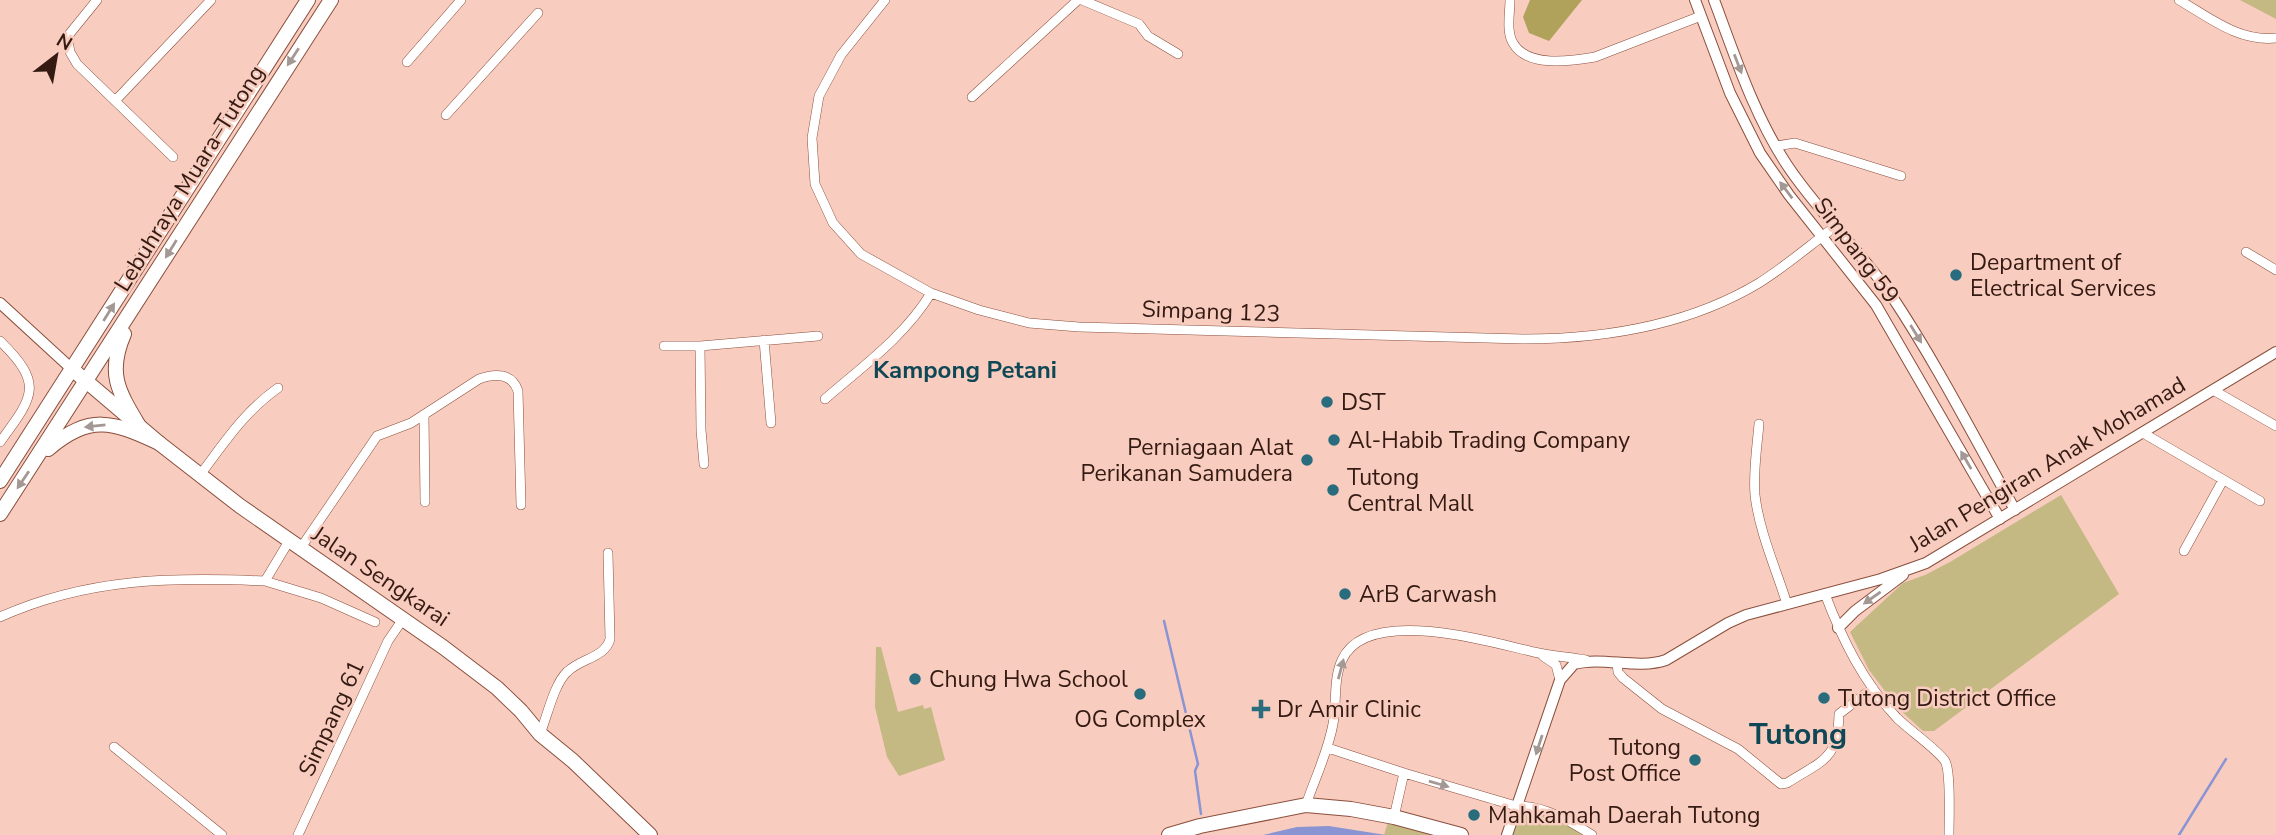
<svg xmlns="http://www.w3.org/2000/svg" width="2276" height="835" font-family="'Nunito Sans',sans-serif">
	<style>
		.green { fill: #c4b883 }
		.forest { fill: #b1a25b }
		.water { fill: #8b94d3 }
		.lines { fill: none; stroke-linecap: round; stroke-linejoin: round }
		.stream { stroke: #8b94d3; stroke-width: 2.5 }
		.minor-casing { stroke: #8b4e3c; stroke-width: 10 }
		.tertiary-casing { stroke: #8b4e3c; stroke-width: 12 }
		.primary-casing { stroke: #8b4e3c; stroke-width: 16 }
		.trunk-casing { stroke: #8b4e3c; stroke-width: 16 }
		.minor { stroke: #fff; stroke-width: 9 }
		.tertiary { stroke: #fff; stroke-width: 10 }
		.primary { stroke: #fff; stroke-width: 14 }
		.trunk { stroke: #fff; stroke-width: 14 }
		.oneway { fill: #a49894 }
		.poi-dot { fill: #286c7d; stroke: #f8cdbf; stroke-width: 2.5 }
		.labels { text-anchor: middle; stroke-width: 5; stroke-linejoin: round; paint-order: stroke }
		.street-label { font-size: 23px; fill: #341a12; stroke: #f8cdbf }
		.poi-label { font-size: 23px; fill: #341a12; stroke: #f8cdbf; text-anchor: start }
		.neighbourhood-label { font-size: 24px; font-weight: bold; fill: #0e4755; stroke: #f8cdbf }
		.district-label { font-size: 30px; font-weight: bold; fill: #0e4755; stroke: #f8cdbf }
	</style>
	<rect width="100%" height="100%" fill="#f8cdbf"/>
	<path class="green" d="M2240,0H2276V19Z
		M2061,495L2119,594L1934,731H1923L1898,708L1869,670L1850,632L1903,583L1925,575L1950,562Z
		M876,647H881L898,712L923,705L924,709L931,707L945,760L899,776L887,757L875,707Z
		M1519,805L1545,813L1589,835H1508Z
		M1389,819L1444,835H1384Z"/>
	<path class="forest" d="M1530,0H1582L1549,41L1529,33L1523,17Z"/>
	<path class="water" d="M1329,826L1386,835H1263L1297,827Z"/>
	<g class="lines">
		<path class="stream" d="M1164,621L1198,764L1195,771L1201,814
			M2179,835L2226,759"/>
		<g class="minor-casing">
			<path id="minor" d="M97,0L67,37L70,52L77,64L173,157
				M885,0L841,55L819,96L812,138L815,184L833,223L861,254L931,293L979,310L1029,323L1079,327L1523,339C1603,339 1689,325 1759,283C1786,266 1810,245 1836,226
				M1082,0L1139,24L1148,36L1178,54
				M1510,0C1510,13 1506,31 1513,43C1527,68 1572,61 1595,57L1701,16
				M2179,0C2210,18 2239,42 2276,38
				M407,62L461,0
				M972,97L1078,0
				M115,101L211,0
				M446,115L538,13
				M1776,146L1795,143L1901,176
				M2246,252L2276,270
				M764,340L771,423
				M0,341C44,384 34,396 0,442
				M664,346H700L818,336
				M700,346L701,430L704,464
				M2213,390L2276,426
				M825,399C863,366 905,336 931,293
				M424,415L425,502
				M1759,424C1757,447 1753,472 1755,495C1759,531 1776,569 1787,604
				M2143,433L2260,501
				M200,475C225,442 244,412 278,388
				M300,549L377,436L411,423L479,379C495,373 512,373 518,391L521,505
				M2184,551L2223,480
				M265,581L321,598L375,622
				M1825,594C1842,639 1863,682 1897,718C1909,730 1937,749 1945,761C1951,771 1949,820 1949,835
				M0,617C87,578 171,577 265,581L289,541
				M1543,656L1556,665L1560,680
				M1617,663L1618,672L1623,678L1662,709L1738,749L1781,784L1787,783C1823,760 1838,760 1839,714L1873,688
				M540,734C547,717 554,684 567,672C581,658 605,658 610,639L608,553
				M114,747L222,835
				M1328,748L1404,773L1516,806C1543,805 1570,821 1592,835
				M1306,805C1315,778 1328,752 1333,724C1337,704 1333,679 1342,660C1367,605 1490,642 1534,652C1551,656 1569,657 1586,660
				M1394,817L1404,773
				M298,835L388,641L403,619"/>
		</g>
		<g class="tertiary-casing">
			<path id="tertiary" d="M1695,0L1730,93L1760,153L1789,195L1876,305L2000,519
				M1714,0C1735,56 1754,115 1787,165C1818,212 1861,251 1893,298C1938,366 1975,439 2015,510
				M0,303L73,370
				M1838,628L1855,611L1903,575
				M1507,835L1560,680L1574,664C1604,656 1636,670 1666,660L1728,623L1746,615L1881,579L1926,563L2276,352"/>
		</g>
		<g class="primary-casing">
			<path id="primary" d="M73,370L159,443L240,506L443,647L497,688L521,711L540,734L573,761L650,835
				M1169,835L1200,826L1306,805L1351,809L1394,817L1461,835"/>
		</g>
		<g class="trunk-casing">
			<path id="trunk" d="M124,334C107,373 118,391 139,426
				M48,449C90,414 112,421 159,443
				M0,481L308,0
				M0,514L331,0"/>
		</g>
		<use href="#minor" class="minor"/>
		<use href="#tertiary" class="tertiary"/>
		<use href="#primary" class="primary"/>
		<use href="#trunk" class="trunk"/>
	</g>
	<defs><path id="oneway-solid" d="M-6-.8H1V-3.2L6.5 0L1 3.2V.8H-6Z" transform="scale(1.75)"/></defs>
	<g class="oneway">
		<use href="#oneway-solid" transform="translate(293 57) rotate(123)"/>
		<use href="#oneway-solid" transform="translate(1738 64) rotate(69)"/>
		<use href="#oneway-solid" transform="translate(1786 190) rotate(-127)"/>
		<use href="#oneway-solid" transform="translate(171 249) rotate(122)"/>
		<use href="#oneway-solid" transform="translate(109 312) rotate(-58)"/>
		<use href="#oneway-solid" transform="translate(1916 334) rotate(58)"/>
		<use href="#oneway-solid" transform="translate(95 426) rotate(174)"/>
		<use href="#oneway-solid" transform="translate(1966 460) rotate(-120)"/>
		<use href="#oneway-solid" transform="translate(23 480) rotate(124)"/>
		<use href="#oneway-solid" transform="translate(1872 598) rotate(145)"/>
		<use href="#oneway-solid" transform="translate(1341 669) rotate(-75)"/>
		<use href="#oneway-solid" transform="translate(1539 745) rotate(108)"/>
		<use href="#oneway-solid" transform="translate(1439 784) rotate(16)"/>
	</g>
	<g class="poi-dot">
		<circle cx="1956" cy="275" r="7"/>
		<circle cx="1327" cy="402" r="7"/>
		<circle cx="1334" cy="440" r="7"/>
		<circle cx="1307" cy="460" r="7"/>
		<circle cx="1333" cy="490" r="7"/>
		<circle cx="1345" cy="594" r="7"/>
		<circle cx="915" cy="679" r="7"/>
		<circle cx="1140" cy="694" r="7"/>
		<circle cx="1824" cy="698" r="7"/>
		<path d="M1257.5 698.5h7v7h7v7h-7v7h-7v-7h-7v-7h7z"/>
		<circle cx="1695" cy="760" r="7"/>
		<circle cx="1474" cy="815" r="7"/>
	</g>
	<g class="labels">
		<g class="street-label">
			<text transform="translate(189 178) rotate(-58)" y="8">Lebuhraya Muara–Tutong</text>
			<text transform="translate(1857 250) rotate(53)" y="8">Simpang 59</text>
			<text transform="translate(1211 311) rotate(2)" y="8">Simpang 123</text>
			<text transform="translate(2047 464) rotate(-31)" y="8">Jalan Pengiran Anak Mohamad</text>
			<text transform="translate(381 576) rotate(34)" y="8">Jalan Sengkarai</text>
			<text transform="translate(331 718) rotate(-65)" y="8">Simpang 61</text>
		</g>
		<g class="poi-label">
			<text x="1970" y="270">Department of<tspan x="1970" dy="26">Electrical Services</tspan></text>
			<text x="1341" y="410">DST</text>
			<text x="1348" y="448">Al-Habib Trading Company</text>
			<text x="1293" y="455" text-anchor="end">Perniagaan Alat<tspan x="1293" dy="26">Perikanan Samudera</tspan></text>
			<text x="1347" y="485">Tutong<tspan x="1347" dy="26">Central Mall</tspan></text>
			<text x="1359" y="602">ArB Carwash</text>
			<text x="929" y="687">Chung Hwa School</text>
			<text x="1838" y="706">Tutong District Office</text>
			<text x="1277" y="717">Dr Amir Clinic</text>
			<text x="1140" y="727" text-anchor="middle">OG Complex</text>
			<text x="1681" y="755" text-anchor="end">Tutong<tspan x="1681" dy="26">Post Office</tspan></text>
			<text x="1488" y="823">Mahkamah Daerah Tutong</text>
		</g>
		<g class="neighbourhood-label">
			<text x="965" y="378">Kampong Petani</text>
		</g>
		<g class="district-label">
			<text x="1798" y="744">Tutong</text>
		</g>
	</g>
	<g transform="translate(56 56) rotate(31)" stroke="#f8cdbf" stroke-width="5" paint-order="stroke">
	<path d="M0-5L12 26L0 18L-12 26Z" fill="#341a12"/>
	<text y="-10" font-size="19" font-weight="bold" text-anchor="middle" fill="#341a12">N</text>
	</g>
</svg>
